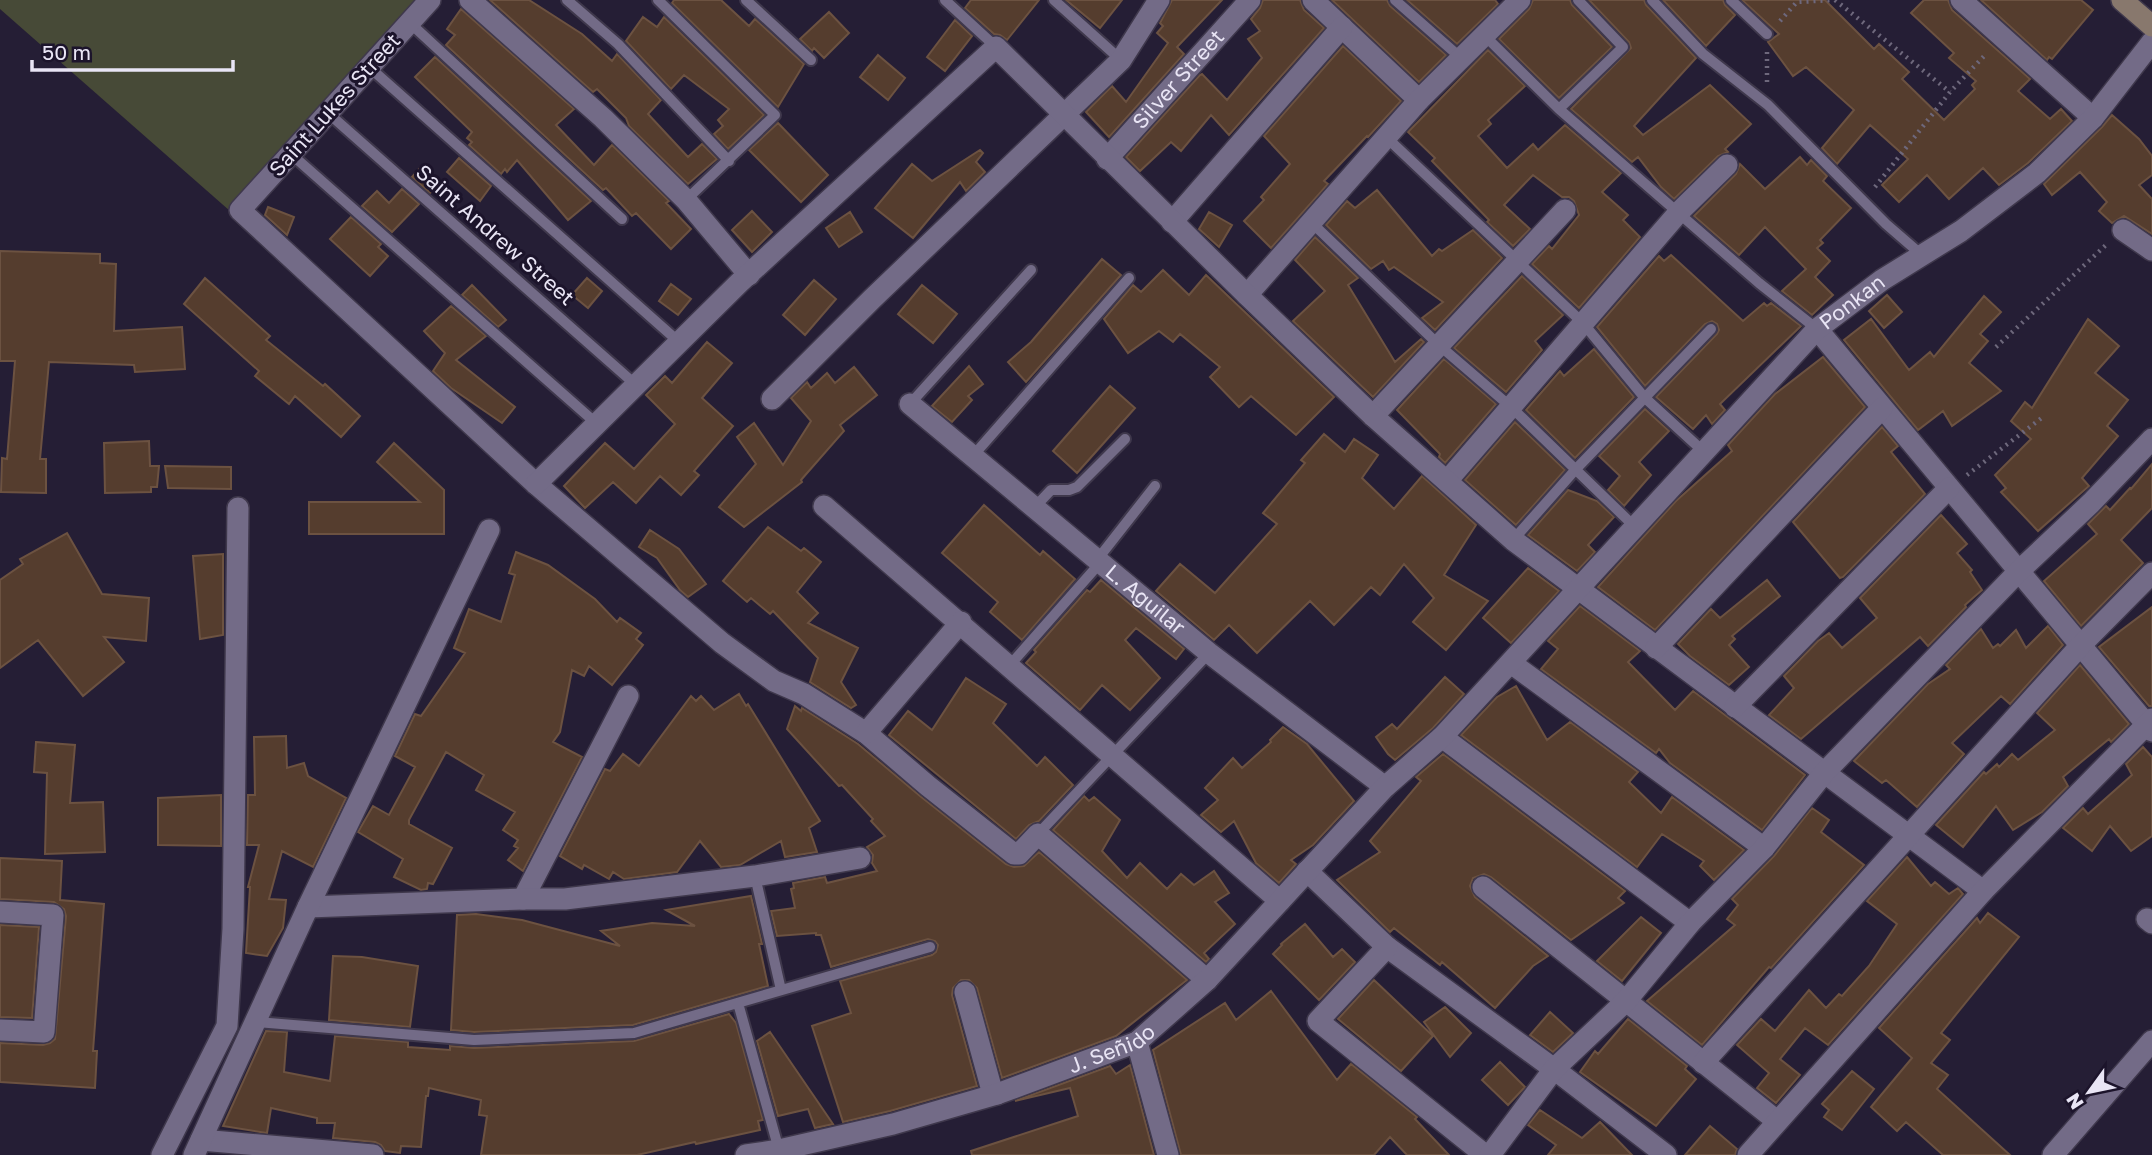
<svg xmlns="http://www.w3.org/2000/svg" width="2152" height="1155" font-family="'Golos Text',sans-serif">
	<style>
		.green { fill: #474a37 }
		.building { fill: #553d2e; stroke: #6c5241; stroke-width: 2 }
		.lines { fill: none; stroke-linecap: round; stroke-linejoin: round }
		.lane-casing { stroke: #3f384c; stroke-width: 14 }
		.street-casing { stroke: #3f384c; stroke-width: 24 }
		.secondary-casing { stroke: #3f384c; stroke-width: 24 }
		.path { stroke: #6e687c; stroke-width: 4.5; stroke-dasharray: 2 5; stroke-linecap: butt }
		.lane { stroke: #736b87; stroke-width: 10 }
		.street { stroke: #736b87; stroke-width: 21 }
		.secondary { stroke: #88786d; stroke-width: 21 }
		.labels { text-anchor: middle; stroke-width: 6; stroke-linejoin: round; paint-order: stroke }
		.street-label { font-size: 21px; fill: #e9e5f5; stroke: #1c142b }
	</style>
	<rect width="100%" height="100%" fill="#251e35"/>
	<path class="green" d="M0,0H416L230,211L0,9Z"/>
	<path class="building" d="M490,0H529L582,34L612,61L617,54L661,100L648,114L688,157L702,144L717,159L688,184L629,126L626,118L597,89L593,92Z
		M674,0H721L749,26L755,19L804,64L778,107L672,3Z
		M971,0H1039L1007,40L1000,35L994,34L965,8Z
		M1066,0H1122L1100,28Z
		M1172,0H1222L1177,47L1184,54L1109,137L1086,112L1112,86L1126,102L1168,43L1157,33L1163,26L1160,23Z
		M1263,0H1300L1304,10L1324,28L1229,135L1211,115L1181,151L1171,142L1140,171L1126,157L1200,75L1202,74L1227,100L1262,58L1248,39L1260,31L1251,19L1260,8Z
		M1332,0H1387L1390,6L1446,55L1419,82Z
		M1407,0H1495L1498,4L1457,44Z
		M1533,0H1570L1572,5L1612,47L1559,98L1499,39L1529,9Z
		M1589,0H1644L1646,5L1696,58L1634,126L1643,135L1710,85L1751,124L1725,149L1728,152L1718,156L1674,199L1661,187L1638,157L1632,162L1571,109L1631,48L1629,42Z
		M1663,0H1723L1725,5L1735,15L1706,46Z
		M1742,0H1825L1874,49L1879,44L1909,72L1902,79L1944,120L1975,89L1972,85L1976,81L1949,58L1954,53L1911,13L1924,0H1948L1952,10L2030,79L2018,91L2050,119L2061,109L2072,121L2028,163L1999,185L1983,168L1949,199L1927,175L1899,202L1882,185L1908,159L1870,125L1837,164L1822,148L1854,110L1806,67L1793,76L1768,42L1779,34Z
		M1981,0H2081L2093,10L2052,59L2049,57L2047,60Z
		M461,9L574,109L556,125L594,165L612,145L669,201L666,203L691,229L671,249L636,213L632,216L606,188L603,190L446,45L455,35L447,29Z
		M829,12L849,33L824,58L814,48L812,51L800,39Z
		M643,17L657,27L664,17L764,115L728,149L714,134L723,126L718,120L729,109L684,75L671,89L626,41Z
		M955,20L972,36L945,71L927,57Z
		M1343,46L1401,101L1368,137L1367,136L1324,181L1328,184L1271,248L1244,221L1264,200L1261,197L1290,164L1264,136Z
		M1488,50L1525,86L1488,120L1491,124L1478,136L1507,168L1533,144L1538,150L1565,125L1621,173L1602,192L1628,215L1623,220L1640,237L1579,308L1532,264L1549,246L1552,249L1579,215L1574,201L1569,197H1562L1533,175L1504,205L1530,229L1513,246L1487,222L1489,220L1432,161L1435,158L1408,132Z
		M878,55L905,78L888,100L860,77Z
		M435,57L591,201L568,220L517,160L507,172L505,169L501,174L469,145L472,142L467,138L472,132L415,77Z
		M2112,115L2139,139L2152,156V175L2139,185L2152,199V234L2124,216L2112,223L2099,211L2107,202L2080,172L2052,195L2044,184L2102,127Z
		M778,123L828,175L801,202L749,150Z
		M980,150L983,153L976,162L985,172L966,191L960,182L913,238L875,208L912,164L932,181Z
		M1800,157L1807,165L1811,160L1827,176L1823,181L1851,208L1820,240L1823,243L1817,248L1830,261L1815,277L1833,295L1812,315L1782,291L1806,269L1765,227L1739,255L1694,216L1736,174L1740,164L1765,189Z
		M459,158L491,186L480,201L447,172Z
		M420,168L439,184L430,193L412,177Z
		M402,189L419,204L392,232L362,206L377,191L389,203Z
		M1377,190L1432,256L1439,249L1442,251L1473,230L1502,258L1435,330L1422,318L1443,302L1394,267L1389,270L1383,261L1371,269L1326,225L1347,201L1355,208Z
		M268,207L294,217L287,235L265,215Z
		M752,211L772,232L752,252L732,230Z
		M850,212L862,232L839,247L826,228Z
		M1209,212L1232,225L1219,247L1199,229Z
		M351,217L381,244L378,247L388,256L370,276L330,239Z
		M1315,237L1358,278L1348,285L1395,362L1421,339L1424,342L1373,397L1293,321L1325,291L1295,260Z
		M0,251L100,254V263L116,264L114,331L182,327L185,369L135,372L134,365L49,362L40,459H46V493L1,492L2,458L7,459L15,361H0Z
		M1671,255L1743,321L1764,303L1767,306L1771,303L1801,326L1720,404L1725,410L1712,424L1706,415L1693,429L1656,397L1717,334L1719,330L1717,324L1712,321L1705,324L1645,386L1597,327L1659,256L1664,261Z
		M1102,259L1121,275L1026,382L1008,362L1031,342Z
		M1163,270L1189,295L1206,275L1334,397L1296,435L1251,396L1239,407L1210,377L1220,367L1180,334L1173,342L1159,331L1128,353L1104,319L1133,285L1141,292Z
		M1522,276L1563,315L1535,341L1542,350L1506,392L1454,348Z
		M205,278L270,336L266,340L323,386L325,384L360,416L341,437L295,396L289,404L255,376L259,371L184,304Z
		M587,278L602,291L588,308L572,295Z
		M814,280L836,299L805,335L783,315Z
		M671,284L691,299L678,315L659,301Z
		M472,285L506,320L498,327L462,295Z
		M922,285L957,314L933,343L898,314Z
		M1887,295L1902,312L1884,328L1869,311Z
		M1984,296L2001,312L1980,334L1988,341L1969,363L2001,391L1952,426L1943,411L1918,430L1844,340L1871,319L1909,370L1930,352L1934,357Z
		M451,306L486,336L456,360L515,407L502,423L451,388L433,371L445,353L424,331Z
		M2088,319L2119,346L2095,373L2128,400L2107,426L2118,436L2082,478L2089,486L2038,531L2001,492L2006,488L1995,475L2031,439L2011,421L2025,402L2032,408Z
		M707,342L732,363L702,398L733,426L694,471L699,475L681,495L660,476L636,503L613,482L585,508L564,486L605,443L634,469L675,424L646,395L665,376L672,383Z
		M1594,349L1634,397L1575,458L1526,410L1560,371L1564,376Z
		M1823,357L1865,407L1655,630L1598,587L1676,501L1732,451L1728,445L1775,394Z
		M1444,359L1496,404L1445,463L1439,457L1440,454L1397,410Z
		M969,366L983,384L968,396L972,400L952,422L932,406Z
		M854,367L877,395L840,425L844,431L801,480L802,482L744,527L719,507L756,464L737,437L754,423L783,465L811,421L791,398L807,382L811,388L827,373L835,383Z
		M1110,386L1135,408L1077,473L1053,451Z
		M1645,409L1669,431L1639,462L1651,475L1624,506L1608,490L1620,476L1599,456Z
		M1515,422L1565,470L1516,525L1465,480Z
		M1882,427L1898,446L1891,452L1925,494L1843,577L1840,578L1793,522Z
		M1324,434L1345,452L1354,439L1378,455L1362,478L1394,509L1422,476L1476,525L1444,575L1488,601L1446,650L1413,622L1434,598L1404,564L1380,595L1371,587L1334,625L1310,601L1257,653L1229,625L1214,640L1156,591L1180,564L1215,593L1277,524L1263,513L1305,463L1301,460Z
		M149,441L150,466H159L157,487H151V492L105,493L104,443Z
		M394,443L444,490V534H309V502H420L377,462Z
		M2152,464V508L2121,540L2143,563L2081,626L2044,581L2097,534L2088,524L2106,506L2110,510L2130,488L2131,489Z
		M165,466L231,467V489L168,488Z
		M1568,490L1597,501L1614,517L1588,545L1595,552L1577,571L1528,535Z
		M984,505L1040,555L1043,551L1075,579L1022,640L990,612L998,602L942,553Z
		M1941,515L1967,544L1957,553L1972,570L1970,572L1982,590L1965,605L1966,607L1928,646L1920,637L1801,739L1769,715L1794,688L1784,676L1818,641L1829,633L1842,648L1877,618L1860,598Z
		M768,527L801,551L804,548L821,562L797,592L818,613L808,623L858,648L841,682L856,705L851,708L810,682L818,658L773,611L770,614L751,598L747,602L723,581Z
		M650,530L679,549L706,584L688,597L680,590L657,558L639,547Z
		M67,533L102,594L149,598L146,641L104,637L124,662L83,696L38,640L0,668V580L23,564L20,559Z
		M516,552L548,565L595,599L617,622L620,618L641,633L636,639L643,645L612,685L589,666L584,676L572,670L560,732L553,742L582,757L523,871L508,860L518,848L514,846L518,840L503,830L515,812L476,790L484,775L446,752L409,820V824L452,848L433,884L428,883L427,889L421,890L394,877L403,859L358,832L373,806L389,815L415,767L395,756L415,714L421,716L465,653L454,648L469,609L501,622L515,575L509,573Z
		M223,554V635L200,639L193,556Z
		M1528,568L1559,591L1511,643L1483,618Z
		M1101,580L1184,649L1176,659L1136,628L1125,640L1160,678L1130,710L1102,685L1080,710L1026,663L1036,652L1034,650L1087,590L1090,592Z
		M1767,580L1780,596L1732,636L1735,639L1729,645L1749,667L1729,685L1690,656L1678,644L1711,609L1720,618Z
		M1580,606L1640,651L1628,662L1675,710L1693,691L1805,775L1762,830L1670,763L1659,749L1656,753L1541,669L1558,649L1548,641Z
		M2152,607V706H2149L2099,647Z
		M2048,626L2063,645L2010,704L2001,696L1952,743L1964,754L1917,807L1886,780L1882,783L1854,761L1928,684L1950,669L1946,665L1981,629L1993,648L1998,644L2000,646L2016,630L2026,648Z
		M2080,665L2129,724L2111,742L2109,739L2063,777L2068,786L2042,812L2013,830L1996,806L1963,847L1936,825L1984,772L1986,774L1997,764L1999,767L2012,754L2018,760L2055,730L2037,713Z
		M1445,677L1464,694L1433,728L1395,760L1388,754L1376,737L1392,724L1397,729Z
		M966,678L1006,704L993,723L1037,766L1045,757L1073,785L1039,821L1029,825L1016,839L889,735L908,711L932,730Z
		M1516,686L1547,740L1570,722L1638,772L1629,782L1661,813L1672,797L1744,850L1714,880L1700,866L1704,861L1662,834L1637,867L1461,735L1497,697Z
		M739,694L746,706L748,704L820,821L809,828L817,852L785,857L781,841L740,865L721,867L700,841L677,872L624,879L613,872L609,879L584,865L582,869L560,856L605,769L610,771L623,754L639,766L691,696L696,701L701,696L714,710Z
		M795,706L801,711L802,708L858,744L920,796L1006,864L1014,867L1024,866L1039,852L1187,980L1116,1036L1002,1078L977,988L969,980H961L953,988L952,995L977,1086L890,1111L843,1122L812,1026L851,1013L840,981L932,955L936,952L938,945L935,941L928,939L831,967L821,935H816V933L777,936L771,911L795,908L791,889L794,888L793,883L825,877L827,883L877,871L872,863L873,855L867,847L885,836L871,821L873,819L842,785L839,786L787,729Z
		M1283,727L1307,744L1354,801L1313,845L1291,860L1296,864L1279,883L1256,863L1234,821L1221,832L1201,815L1218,800L1205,788L1233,758L1242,768L1271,742L1270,740Z
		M286,736L287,768L304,763L308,776L346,798L313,867L282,851L269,899L286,900L283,928L267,956L246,953L250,887H248L259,845H247L248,795H255L254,737Z
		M36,742L75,745L70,803L103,802L105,852L45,854L47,773L34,772Z
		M2143,747L2152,757V836L2131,851L2110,826L2092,851L2063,828L2083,808L2088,814L2132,775L2126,764Z
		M1443,754L1625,891L1618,898L1624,903L1571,940L1491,877L1484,874L1473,878L1470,886L1475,897L1548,956L1533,966L1495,1008L1442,962L1440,965L1430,957L1394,928L1390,932L1337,880L1380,852L1370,841L1421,781L1416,777Z
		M221,795V846L158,845V798Z
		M1084,796L1089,801L1094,797L1120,820L1102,851L1127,878L1140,863L1167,889L1181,874L1194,885L1214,871L1229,893L1215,902L1235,924L1204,953L1209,959L1206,962L1053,830Z
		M1812,808L1829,820L1821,832L1864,865L1771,968L1769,967L1702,1045L1647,1001L1735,925L1727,919L1738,905L1732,899L1774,856Z
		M1907,857L1931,886L1935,882L1949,894L1958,888L1963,894L1828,1045L1805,1028L1780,1059L1800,1075L1776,1103L1757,1088L1769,1073L1737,1045L1761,1019L1775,1031L1809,990L1826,1008L1839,994L1842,996L1869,966L1897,924L1867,901Z
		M0,858L62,861L60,900L104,904L93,1051H97L95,1088L0,1082V1043L43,1045L50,1043L55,1039L66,916L64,909L54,902L0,899Z
		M751,896L762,944H759L768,986L633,1025L474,1032L451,1030L457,915L476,914L522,920L620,946L601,931L652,923L695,926L666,910Z
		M1988,913L2019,937L1941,1033L1950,1040L1931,1063L1948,1075L1937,1089L2010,1155H1943L1906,1122L1897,1131L1871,1107L1912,1058L1879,1028L1977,918L1980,923Z
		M1641,917L1661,933L1622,981L1597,961Z
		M1305,924L1333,957L1342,949L1355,962L1319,1000L1273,954L1282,945L1281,944Z
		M0,925L39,927L32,1018L0,1017Z
		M333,956L362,957L418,966L410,1027L329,1020Z
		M1374,980L1433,1036L1401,1071L1338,1019Z
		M1271,991L1337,1080L1351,1064L1417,1117L1415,1119L1449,1155H1407L1390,1137L1374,1155H1181L1153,1050L1225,1003L1236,1020Z
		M1445,1007L1471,1033L1450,1057L1424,1022Z
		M1550,1012L1573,1033L1553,1052L1530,1035Z
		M729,1014L736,1023L763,1120L758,1121L760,1130L696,1144L695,1142L637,1155H481L487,1116L479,1115L481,1100L429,1088L428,1096H426L421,1147L401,1146L400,1153L385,1151L381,1145L375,1142L333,1138L335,1123H317V1118L271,1108L267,1133L223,1126L266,1031L287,1032L284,1072L330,1081L335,1036L408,1042V1047L450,1050V1046L474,1048L634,1041Z
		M1628,1019L1687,1066L1685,1069L1696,1079L1656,1126L1580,1072L1595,1051L1598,1054Z
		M770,1032L820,1105L833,1124L815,1128L808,1109L778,1116L757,1041Z
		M1500,1062L1525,1087L1508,1105L1482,1080Z
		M1130,1065L1154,1155H972L971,1151L1078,1116L1070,1088L1015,1101L1110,1066L1116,1074Z
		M1852,1071L1874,1089L1842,1130L1824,1117L1829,1110L1822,1104Z
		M1540,1110L1582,1138L1600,1122L1632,1155H1548L1556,1145L1528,1125Z
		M1710,1126L1737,1149L1735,1155H1685Z"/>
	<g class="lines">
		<g class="lane-casing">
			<path id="lane" d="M567,0L618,44L729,161
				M658,0L775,115L686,200
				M746,0L811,60
				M945,0L996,47
				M1054,0L1121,60
				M1395,0L1461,58
				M1652,0L1703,54L1768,105L1886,224L1923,256
				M1731,0L1767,34
				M410,23L622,219
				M1484,35L1559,109L1759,283L1817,329
				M369,67L679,342
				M1559,109L1623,47L1578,0
				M328,113L636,385
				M1386,137L1583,323L1644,397L1704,452
				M291,154L597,424
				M1311,222L1440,346L1511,407L1635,527
				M910,404L1031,270
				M972,457L1129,278
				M1034,508L1051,490H1069L1077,487L1125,439
				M1513,540L1576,469L1711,329
				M1097,560L1155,486
				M1010,665L1100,563
				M1038,834L1209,653
				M755,876L781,990
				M738,1003L779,1150
				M257,1022L474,1040L634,1033L930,947"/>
		</g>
		<g class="street-casing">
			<g id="street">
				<path d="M430,0L240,210L536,484L722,643L774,681L804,694L866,733L928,786L1014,854H1019L1038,834L1207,980"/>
				<path d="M470,0L603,118L686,200L749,275"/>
				<path d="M1313,0L1419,100"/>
				<path d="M1961,0L2093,118"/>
				<path id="s1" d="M1107,159L1250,0"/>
				<path d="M1172,222L1342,27"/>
				<path d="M2123,230L2152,250"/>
				<path d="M1247,295L1419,100L1520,0"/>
				<path d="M1817,329L2152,731"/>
				<path d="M772,399L872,299L1121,60L1159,0"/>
				<path id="s2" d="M910,404L1209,653L1385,787"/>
				<path d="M1373,416L1565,210"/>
				<path d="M1447,481L1679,212L1727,165"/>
				<path d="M536,484L739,283L996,47L1247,295L1373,416L1513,540L1983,891"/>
				<path d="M824,506L1280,901"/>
				<path d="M1656,648L1882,408"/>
				<path d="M1511,663L1764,848"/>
				<path d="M1735,707L1949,488"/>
				<path d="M866,733L961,622"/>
				<path d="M1442,737L1690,923"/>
				<path d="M1307,871L1387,947L1554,1069L1666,1155"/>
				<path d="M1483,887L1777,1121"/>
				<path d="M523,899L628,696"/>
				<path d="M308,907L523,899H565L755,876L860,858"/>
				<path d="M0,912L53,915L44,1032L0,1030"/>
				<path d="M2147,919L2152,923"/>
				<path d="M1387,947L1318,1021L1485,1155"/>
				<path d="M965,992L991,1087L997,1094"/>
				<path d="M1137,1042L1168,1155"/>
				<path d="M1703,1063L2081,645L2152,573"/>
				<path d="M201,1140L373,1155"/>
				<path d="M162,1155L227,1026L233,929L238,508"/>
				<path d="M194,1155L308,907L489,530"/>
				<path id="s3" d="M746,1155L779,1150L893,1124L997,1094L1137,1042L1207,980L1385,787L1442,737L1817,329L1882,280L1961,231L2037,173L2093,118L2152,42"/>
				<path d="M1490,1155L1554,1069L1626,1001L1690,923L1764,848L1824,773L2019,571L2091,503L2152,439"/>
				<path d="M1748,1155L1983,891L2152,719"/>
				<path d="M2053,1155L2152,1041"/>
			</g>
		</g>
		<g class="secondary-casing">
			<path id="secondary" d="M2122,0L2152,26"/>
		</g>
		<path class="path" d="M1835,0L1950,92
			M1780,21L1797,2L1834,0
			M1767,52V82
			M1875,187L1950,92L1986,54
			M1996,347L2106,245
			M1967,475L2043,417"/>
		<use href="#lane" class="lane"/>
		<use href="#street" class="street"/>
		<use href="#secondary" class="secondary"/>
	</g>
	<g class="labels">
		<g class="street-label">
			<text dy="7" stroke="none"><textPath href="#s1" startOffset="107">Silver Street</textPath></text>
			<text transform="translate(335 105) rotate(-48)" y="7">Saint Lukes Street</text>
			<text transform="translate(495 235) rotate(41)" y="7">Saint Andrew Street</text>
			<text dy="7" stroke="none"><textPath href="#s3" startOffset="1438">Ponkan</textPath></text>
			<text dy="7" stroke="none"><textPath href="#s2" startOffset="306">L. Aguilar</textPath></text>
			<text dy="7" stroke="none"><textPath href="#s3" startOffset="382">J. Señido</textPath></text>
		</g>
	</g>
	<g transform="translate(2089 1092) rotate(237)" stroke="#1c142b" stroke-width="5" paint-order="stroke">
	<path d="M0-5L12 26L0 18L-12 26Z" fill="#e9e5f5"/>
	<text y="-10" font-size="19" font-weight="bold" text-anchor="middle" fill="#e9e5f5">N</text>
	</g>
	<path d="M32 60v10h201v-10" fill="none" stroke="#e9e5f5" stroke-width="3.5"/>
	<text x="42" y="60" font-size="21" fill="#e9e5f5" stroke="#1c142b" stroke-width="5" paint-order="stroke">50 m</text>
</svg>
